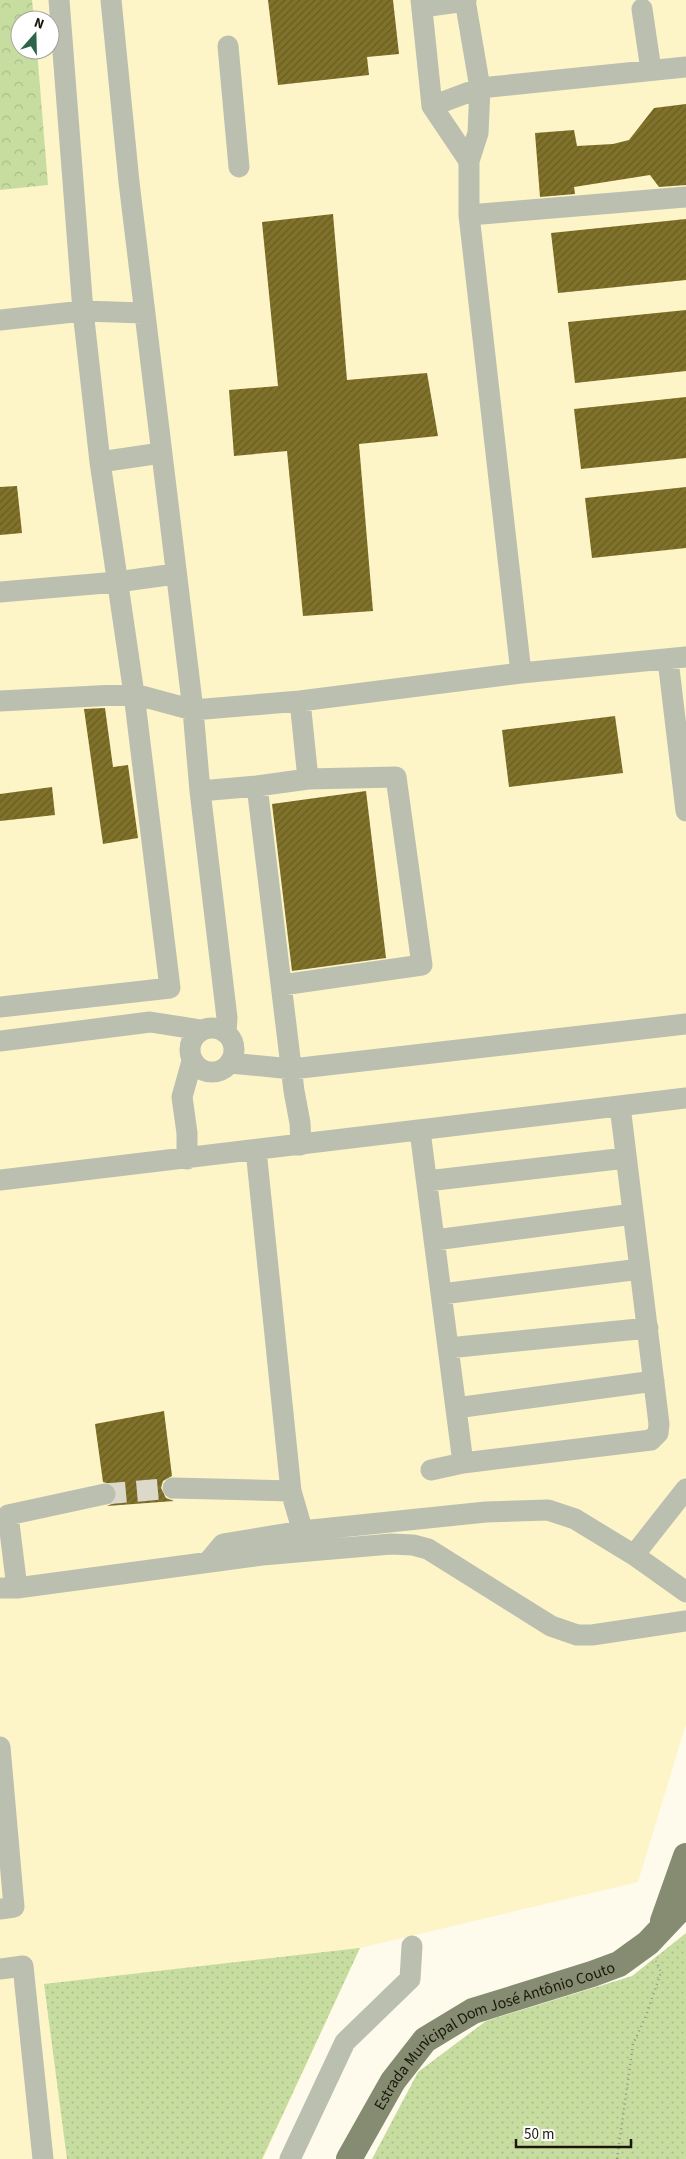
<svg xmlns="http://www.w3.org/2000/svg" width="686" height="2159" font-family="'Source Sans 3',sans-serif">
	<style>
		.built { fill: #fdf4c8; fill-rule: evenodd }
		.grass { fill: url(#grass-dots) }
		.forest { fill: url(#forest-crowns) }
		.building { fill: url(#building-hatch) }
		.lines { fill: none; stroke-linecap: round; stroke-linejoin: round }
		.minor-tunnel { stroke: #dcd9cb; stroke-width: 21; stroke-dasharray: 21 11; stroke-linecap: butt }
		.path { stroke: #969385; stroke-width: 2.5; stroke-dasharray: 1 4; stroke-linecap: butt }
		.minor { stroke: #bbbfb0; stroke-width: 21 }
		.major { stroke: #858c71; stroke-width: 26 }
		.labels { text-anchor: middle; stroke-width: 5; stroke-linejoin: round; paint-order: stroke }
		.street-label { font-size: 16px; fill: #1b180b; stroke: #fff }
	</style>
	<defs>
		<pattern id="grass-dots" width="8" height="8" patternUnits="userSpaceOnUse" patternTransform="scale(1.25)"><rect width="8" height="8" fill="#c7dda0"/><path d="M2 2h.1M6 6h.1" fill="none" stroke="#aabd88" stroke-width="1.8" stroke-linecap="round"/></pattern>
		<pattern id="forest-crowns" width="20" height="18" patternUnits="userSpaceOnUse" patternTransform="scale(1.25)"><rect width="20" height="18" fill="#c7dda0"/><path d="M2 6a3 3 0 1 1 6 0M12 15a3 3 0 1 1 6 0" fill="none" stroke="#aabd88"/></pattern>
		<pattern id="building-hatch" width="6" height="6" patternUnits="userSpaceOnUse" patternTransform="scale(1.25)"><rect width="6" height="6" fill="#80722a"/><path d="M-1 1l2-2M0 6l6-6M5 7l2-2" fill="none" stroke="#685d22"/></pattern>
	</defs>
	<rect width="100%" height="100%" fill="#fefbed"/>
	<path class="built" d="M0,0H686V1724L638,1882L360,1948L263,2159H0ZM20,20H50V50H20Z"/>
	<path class="grass" d="M686,1933V2159H372L418,2072L486,2021L632,1976Z
		M360,1948L262,2159H67L44,1984Z"/>
	<path class="forest" d="M0,0H32L34,20H20V50H37L48,185L0,190Z"/>
	<path class="building" d="M268,0H393L399,54L367,57L369,75L278,85Z
		M686,104V185L659,187L650,175L574,187L575,194L540,197L535,133L574,130L577,146L613,144L629,140L654,108Z
		M333,214L347,380L427,373L438,436L359,444L373,611L303,616L287,451L234,456L229,390L278,386L262,222Z
		M686,219V280L558,293L551,233Z
		M686,310V371L575,383L568,322Z
		M686,397V458L581,469L574,409Z
		M17,486L22,533L0,535V487Z
		M686,487V548L592,558L585,498Z
		M105,708L113,767L128,765L138,838L103,844L84,709Z
		M615,716L623,773L509,787L502,730Z
		M52,787L55,815L0,821V794Z
		M366,791L386,958L292,971L272,804Z
		M164,1411L172,1476L163,1481L161,1488L166,1498L174,1501L107,1506L114,1503L117,1492L114,1485L103,1482L95,1424Z"/>
	<g class="lines">
		<path class="minor-tunnel" d="M105,1494L173,1488"/>
		<path class="path" d="M617,2159L633,2044L646,2016L661,1972L656,1961"/>
		<path class="minor" d="M111,0L129,182L193,710L200,791L227,1018L226,1032
			M421,0L432,106L469,161
			M465,0L480,88L478,133L469,161V215L521,673
			M422,7L466,1
			M642,9L651,70
			M228,46L239,167
			M432,106L480,88L686,67
			M469,215L686,197
			M0,320L83,311L144,313
			M100,462L161,453
			M0,592L117,582L175,574
			M668,660L686,811
			M0,701L134,694L193,710L300,701L521,673L686,657
			M300,701L308,779
			M257,786L294,1091L300,1123L301,1145
			M200,791L257,786L308,779L396,777L422,965L282,985
			M0,1007L170,988L134,694L100,462L83,311L59,0
			M190 1050a22 22 0 1 1 44 0a22 22 0 1 1-44 0Z
			M0,1041L150,1022L201,1030
			M230,1063L292,1069L686,1024
			M420,1131L463,1463
			M187,1159V1133L182,1097L192,1061
			M0,1180L686,1098
			M427,1181L626,1158
			M435,1240L633,1214
			M442,1294L640,1269
			M448,1348L648,1328
			M456,1408L654,1381
			M431,1470L463,1463L651,1440L658,1433L659,1424L620,1106
			M173,1488L291,1491L256,1150
			M291,1491L306,1543
			M634,1555L686,1489
			M208,1562L223,1544L302,1531L486,1512L548,1510L575,1519L634,1555L686,1592
			M0,1588H17L8,1515L105,1494
			M17,1588L262,1555L391,1544L413,1545L428,1549L551,1626L577,1635H592L686,1621
			M0,1747L14,1907L0,1909
			M0,1969L23,1966L43,2159
			M290,2159L345,2042L410,1979L412,1946"/>
		<g class="major">
			<path d="M663,1921L686,1856"/>
			<path id="s1" d="M349,2159L393,2081L425,2040L473,2011L592,1974L619,1964L648,1943L686,1903"/>
		</g>
	</g>
	<g class="labels">
		<g class="street-label">
			<text dy="6" stroke="none"><textPath href="#s1" startOffset="202">Estrada Municipal Dom José Antônio Couto</textPath></text>
		</g>
	</g>
	<g transform="translate(35 35) rotate(20)"><circle r="24" fill="#ffffff" stroke="#a4a39d"/>
	<path d="M0-4L9 19L0 12L-9 19Z" fill="#2e644b"/>
	<text y="-8" font-size="14" font-weight="bold" text-anchor="middle" fill="#1b180b">N</text>
	</g>
	<path d="M516 2139v8h115v-8" fill="none" stroke="#1b180b" stroke-width="2.5"/>
	<text x="524" y="2139" font-size="15" fill="#1b180b" stroke="#ffffff" stroke-width="4" paint-order="stroke">50 m</text>
</svg>
